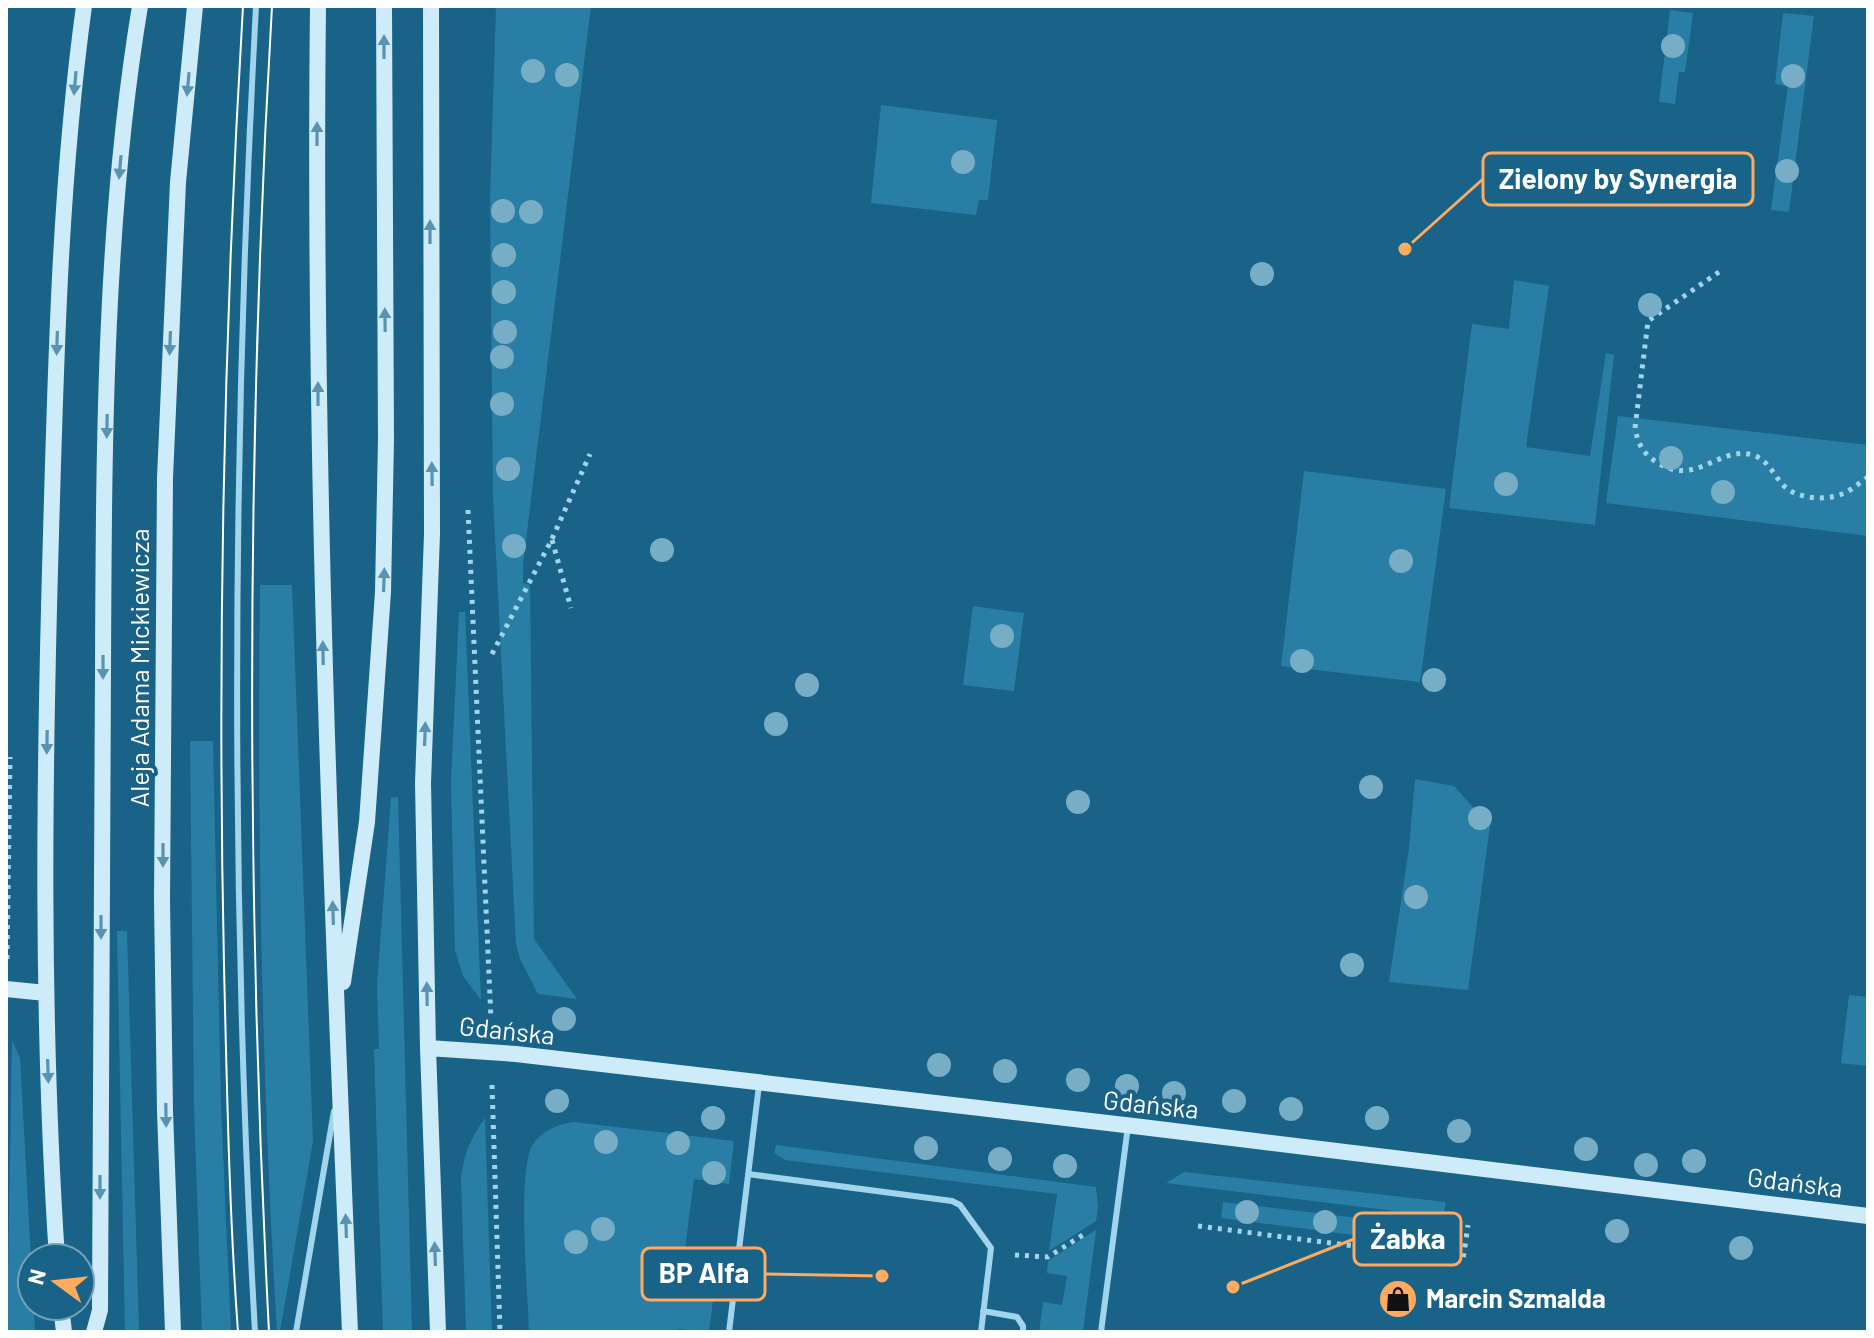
<svg xmlns="http://www.w3.org/2000/svg" width="1874" height="1338" font-family="Barlow,sans-serif">
	<style>
		.green { fill: #297ea5 }
		.lines { fill: none; stroke-linecap: round; stroke-linejoin: round }
		.path { stroke: #a1d5ed; stroke-width: 5; stroke-dasharray: 4 6; stroke-linecap: butt }
		.lane { stroke: #a1d5ed; stroke-width: 6 }
		.secondary { stroke: #ceebf9; stroke-width: 16 }
		.tram { stroke: #fff; stroke-width: 2 }
		.tree { fill: #78adc6 }
		.oneway { fill: #5893b0 }
		.labels { text-anchor: middle; stroke-width: 8; stroke-linejoin: round; paint-order: stroke }
		.street-label { font-size: 26px; fill: #fff; stroke: #196388 }
		.poi-label { font-size: 26px; font-weight: bold; fill: #fff; stroke: #196388; text-anchor: start }
		.leader { fill: none; stroke: #ffaa5d; stroke-width: 3 }
		.callout-dot { fill: #ffaa5d; stroke: #196388; stroke-width: 3 }
		.callout { fill: #196388; stroke: #ffaa5d; stroke-width: 3 }
		.callout-label { font-size: 28px; text-anchor: middle; font-weight: bold; fill: #fff }
	</style>
	<rect width="100%" height="100%" fill="#196388"/>
	<path class="green" d="M496,6H591L523,565V583L530,585L534,939L577,999L538,994L520,959L516,944L493,497L490,200Z
		M1670,10L1693,13L1685,72H1679L1675,104L1659,102Z
		M1783,13L1814,16L1789,212L1771,210L1788,86L1775,84Z
		M881,105L997,120L988,200H979L976,215L871,203Z
		M1514,280L1549,286L1526,447L1590,456L1606,353L1614,355L1595,525L1449,508L1472,324L1509,329Z
		M1618,416L1868,445V536L1606,503Z
		M1304,471L1446,489L1420,682L1281,666Z
		M260,585H292L313,1141L280,1332H277C262,1083 257,834 260,585Z
		M973,606L1024,613L1014,691L963,685Z
		M459,612H465L481,1000L463,976L455,950L451,783Z
		M190,741H213L221,1105L231,1332H202L194,1107Z
		M1415,779L1454,786L1490,826L1468,990L1389,982L1409,848Z
		M398,797L412,1332H383L374,1049H379L377,985L391,798Z
		M117,931H127L139,1332H125Z
		M1849,995L1868,997V1066L1841,1063Z
		M12,1040L20,1058L35,1332H7Z
		M485,1118L492,1332H466L461,1177C464,1154 471,1137 485,1118Z
		M574,1122L734,1141L729,1184L694,1179L681,1280L715,1284L709,1332L678,1329L677,1332H529C528,1294 517,1174 532,1146C541,1131 557,1124 574,1122Z
		M776,1145L1096,1187L1098,1208L1096,1221L1049,1251L1057,1194L785,1160L774,1153Z
		M1184,1172L1446,1202L1443,1217L1166,1183Z
		M1223,1202L1442,1228L1439,1246L1221,1218Z
		M1096,1230L1083,1332H1039L1043,1302L1062,1305L1067,1276L1047,1273L1048,1261Z"/>
	<g class="lines">
		<path class="path" d="M1719,272L1648,321L1635,428C1638,444 1643,454 1658,463C1697,487 1719,445 1753,455C1768,460 1773,474 1783,485C1796,499 1826,501 1842,494C1852,490 1859,483 1868,477
			M468,510L491,1019
			M552,540L571,608
			M492,654L552,539L590,454
			M7,959L10,757
			M492,1085L500,1332
			M1198,1226L1463,1260L1468,1225
			M1015,1255L1048,1257L1086,1233"/>
		<path class="lane" d="M748,1174L952,1201L960,1205L991,1248L981,1332
			M983,1311L1017,1317L1023,1326V1332
			M255,1332C230,890 232,448 256,6
			M296,1332L334,1111
			M729,1332L759,1085
			M1101,1332L1128,1126"/>
		<path class="secondary" d="M318,6C313,448 331,890 350,1332
			M431,6L432,534L423,783L428,1048L438,1332
			M343,982L367,822L383,592L386,440L384,6
			M6,989L46,993
			M428,1048L516,1054L1142,1127L1868,1216
			M57,1258C41,1017 44,775 51,534C56,358 60,181 84,6
			M61,1306L64,1332
			M94,1332L100,1310C101,1096 102,881 103,667C104,447 104,223 140,6
			M173,1332L165,1111L162,900L165,478L178,182L195,6"/>
		<path class="tram" d="M238,1332C229,1210 227,1088 224,966C217,645 224,326 243,6
			M269,1332C246,890 246,448 272,6"/>
	</g>
	<g class="tree">
		<circle cx="1673" cy="46" r="12"/>
		<circle cx="533" cy="71" r="12"/>
		<circle cx="567" cy="75" r="12"/>
		<circle cx="1793" cy="76" r="12"/>
		<circle cx="963" cy="162" r="12"/>
		<circle cx="1787" cy="171" r="12"/>
		<circle cx="503" cy="211" r="12"/>
		<circle cx="531" cy="212" r="12"/>
		<circle cx="504" cy="255" r="12"/>
		<circle cx="1262" cy="274" r="12"/>
		<circle cx="504" cy="292" r="12"/>
		<circle cx="1650" cy="305" r="12"/>
		<circle cx="505" cy="332" r="12"/>
		<circle cx="502" cy="357" r="12"/>
		<circle cx="502" cy="404" r="12"/>
		<circle cx="1671" cy="458" r="12"/>
		<circle cx="508" cy="469" r="12"/>
		<circle cx="1506" cy="484" r="12"/>
		<circle cx="1723" cy="492" r="12"/>
		<circle cx="514" cy="546" r="12"/>
		<circle cx="662" cy="550" r="12"/>
		<circle cx="1401" cy="561" r="12"/>
		<circle cx="1002" cy="636" r="12"/>
		<circle cx="1302" cy="661" r="12"/>
		<circle cx="1434" cy="680" r="12"/>
		<circle cx="807" cy="685" r="12"/>
		<circle cx="776" cy="724" r="12"/>
		<circle cx="1371" cy="787" r="12"/>
		<circle cx="1078" cy="802" r="12"/>
		<circle cx="1480" cy="818" r="12"/>
		<circle cx="1416" cy="897" r="12"/>
		<circle cx="1352" cy="965" r="12"/>
		<circle cx="564" cy="1019" r="12"/>
		<circle cx="939" cy="1065" r="12"/>
		<circle cx="1005" cy="1071" r="12"/>
		<circle cx="1078" cy="1080" r="12"/>
		<circle cx="1127" cy="1086" r="12"/>
		<circle cx="1174" cy="1093" r="12"/>
		<circle cx="557" cy="1101" r="12"/>
		<circle cx="1234" cy="1101" r="12"/>
		<circle cx="1291" cy="1109" r="12"/>
		<circle cx="713" cy="1118" r="12"/>
		<circle cx="1377" cy="1118" r="12"/>
		<circle cx="1459" cy="1131" r="12"/>
		<circle cx="606" cy="1142" r="12"/>
		<circle cx="678" cy="1143" r="12"/>
		<circle cx="926" cy="1148" r="12"/>
		<circle cx="1586" cy="1149" r="12"/>
		<circle cx="1000" cy="1159" r="12"/>
		<circle cx="1694" cy="1161" r="12"/>
		<circle cx="1646" cy="1165" r="12"/>
		<circle cx="1065" cy="1166" r="12"/>
		<circle cx="714" cy="1173" r="12"/>
		<circle cx="1247" cy="1212" r="12"/>
		<circle cx="1325" cy="1222" r="12"/>
		<circle cx="603" cy="1229" r="12"/>
		<circle cx="1617" cy="1231" r="12"/>
		<circle cx="576" cy="1242" r="12"/>
		<circle cx="1741" cy="1248" r="12"/>
	</g>
	<defs><path id="oneway-solid" d="M-6-.8H1V-3.2L6.5 0L1 3.2V.8H-6Z" transform="scale(2)"/></defs>
	<g class="oneway">
		<use href="#oneway-solid" transform="translate(384 47) rotate(-90)"/>
		<use href="#oneway-solid" transform="translate(75 83) rotate(95)"/>
		<use href="#oneway-solid" transform="translate(188 84) rotate(95)"/>
		<use href="#oneway-solid" transform="translate(317 134) rotate(-90)"/>
		<use href="#oneway-solid" transform="translate(120 167) rotate(95)"/>
		<use href="#oneway-solid" transform="translate(430 232) rotate(-90)"/>
		<use href="#oneway-solid" transform="translate(385 320) rotate(-91)"/>
		<use href="#oneway-solid" transform="translate(57 343) rotate(92)"/>
		<use href="#oneway-solid" transform="translate(170 343) rotate(92)"/>
		<use href="#oneway-solid" transform="translate(318 394) rotate(-90)"/>
		<use href="#oneway-solid" transform="translate(107 426) rotate(91)"/>
		<use href="#oneway-solid" transform="translate(432 474) rotate(-91)"/>
		<use href="#oneway-solid" transform="translate(384 580) rotate(-88)"/>
		<use href="#oneway-solid" transform="translate(323 653) rotate(-91)"/>
		<use href="#oneway-solid" transform="translate(103 667) rotate(90)"/>
		<use href="#oneway-solid" transform="translate(425 734) rotate(-88)"/>
		<use href="#oneway-solid" transform="translate(47 742) rotate(91)"/>
		<use href="#oneway-solid" transform="translate(163 855) rotate(90)"/>
		<use href="#oneway-solid" transform="translate(333 913) rotate(-92)"/>
		<use href="#oneway-solid" transform="translate(101 927) rotate(90)"/>
		<use href="#oneway-solid" transform="translate(427 994) rotate(-91)"/>
		<use href="#oneway-solid" transform="translate(48 1071) rotate(88)"/>
		<use href="#oneway-solid" transform="translate(166 1115) rotate(89)"/>
		<use href="#oneway-solid" transform="translate(100 1187) rotate(90)"/>
		<use href="#oneway-solid" transform="translate(346 1226) rotate(-92)"/>
		<use href="#oneway-solid" transform="translate(435 1254) rotate(-92)"/>
	</g>
	<defs>
		<g id="shop-disc" transform="scale(2)"><circle r="9.5" fill="#ffaa5d" stroke="#196388"/><path d="M-5-2.5h2.3a2.7 3.5 0 0 1 5.4 0H5L5.5 6h-11ZM-1.5-2.5h3a1.5 2.3 0 0 0-3 0Z" fill="#111"/></g>
	</defs>
	<g fill-rule="evenodd">
		<use href="#shop-disc" x="1398" y="1299"/>
	</g>
	<g class="labels">
		<g class="street-label">
			<text transform="translate(140 668) rotate(-90)" y="9">Aleja Adama Mickiewicza</text>
			<text transform="translate(507 1031) rotate(6)" y="9">Gdańska</text>
			<text transform="translate(1151 1105) rotate(6)" y="9">Gdańska</text>
			<text transform="translate(1795 1183) rotate(7)" y="9">Gdańska</text>
		</g>
		<g class="poi-label">
			<text x="1426" y="1308">Marcin Szmalda</text>
		</g>
	</g>
	<path class="leader" d="M1405 249L1483 179M1233 1287L1354 1239M882 1276L765 1274"/>
	<g class="callout-dot">
		<circle cx="1405" cy="249" r="8"/>
		<circle cx="1233" cy="1287" r="8"/>
		<circle cx="882" cy="1276" r="8"/>
	</g>
	<g class="callout">
		<rect x="1483" y="153" width="270" height="52" rx="8"/>
		<rect x="1354" y="1213" width="107" height="52" rx="8"/>
		<rect x="642" y="1248" width="123" height="52" rx="8"/>
	</g>
	<g class="callout-label">
		<text x="1618" y="189">Zielony by Synergia</text>
		<text x="1408" y="1249">Żabka</text>
		<text x="704" y="1283">BP Alfa</text>
	</g>
	<rect width="1874" height="1338" fill="none" stroke="#ffffff" stroke-width="16"/>
	<g transform="translate(56 1282) rotate(285)"><circle r="38" fill="#196388" stroke="#75a1b8" stroke-width="2"/>
	<path d="M0-6L14 30L0 20L-14 30Z" fill="#ffaa5d"/>
	<text y="-12" font-size="22" font-weight="bold" text-anchor="middle" fill="#ffffff">N</text>
	</g>
</svg>
